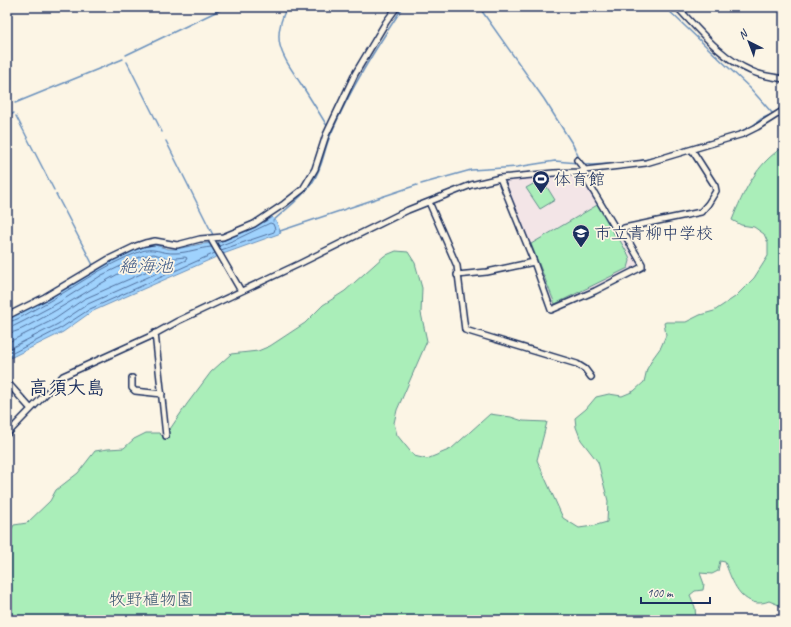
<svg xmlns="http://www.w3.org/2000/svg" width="791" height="627" font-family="Caveat,'Klee One',sans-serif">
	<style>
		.built { fill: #f3e5e7 }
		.green { fill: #aaeeb9; stroke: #628e8c }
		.water { fill: #9fd2fd; stroke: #6a91bd }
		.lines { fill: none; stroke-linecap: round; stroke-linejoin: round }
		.shore { stroke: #50709e; stroke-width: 1 }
		.stream { stroke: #6a91bd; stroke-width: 1.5 }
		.minor-casing { stroke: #1b2f5e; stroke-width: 8 }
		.minor { stroke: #fcf5e5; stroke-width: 5 }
		.labels { text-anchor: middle; stroke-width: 3.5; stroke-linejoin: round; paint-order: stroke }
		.poi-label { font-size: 17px; fill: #1b2f5e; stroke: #fcf5e5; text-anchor: start }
		.park-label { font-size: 17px; fill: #385570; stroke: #fcf5e5 }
		.water-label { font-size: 18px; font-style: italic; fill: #3c5886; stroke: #fcf5e5 }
		.quarter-label { font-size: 19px; font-weight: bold; fill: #1b2f5e; stroke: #fcf5e5 }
	</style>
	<rect width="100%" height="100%" fill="#fcf5e5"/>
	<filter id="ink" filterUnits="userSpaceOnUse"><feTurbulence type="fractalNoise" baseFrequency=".025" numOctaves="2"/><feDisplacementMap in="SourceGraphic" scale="8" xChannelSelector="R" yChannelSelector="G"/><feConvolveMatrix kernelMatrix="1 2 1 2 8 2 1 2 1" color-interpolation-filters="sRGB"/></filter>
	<g filter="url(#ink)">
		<path class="built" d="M569,175H582L617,232L624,234L641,266L603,286L552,307L504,184L505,181L516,179Z"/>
		<path class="green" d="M784,147V607L769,601C764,603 762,603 757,603C738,600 731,578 725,562L720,561L718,571L712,574L700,573L704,584L703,590L695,591L690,595L695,607L696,620H7V538L14,525L27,523L50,501L56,490L78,473L95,451L108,449L124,448L134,439L146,433H159L164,438L187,404L211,372L231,354L258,351L270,346L305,323L323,305L345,291L384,256L396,251L408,252L415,263L422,288L421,313L427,341L397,410L394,423L397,435L414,456L427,459L451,449L490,414L511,417L523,421L547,422L537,460L563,518L579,528L593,526L607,522L608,501L598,462L581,440L576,427L575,418L586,409L596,397L609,394L622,396L634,391L644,382L647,369L653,358L661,347L666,335L664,323L666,322H686L700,315L714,311L735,297L754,278L768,256V243L764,234L754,227L741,225L732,220C743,193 757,162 784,147Z
			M542,179L555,200L540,209L526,188Z
			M599,204L629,256L630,261L628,268L555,304L531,244Z"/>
		<path class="water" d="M272,217L276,221L281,233L223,254L118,300L91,312L63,332L10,358L7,362V319L53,295L97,268L139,247L155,245L168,249H176L201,244L218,243L266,221Z"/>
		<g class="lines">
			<path class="shore" d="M219,246L237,239L270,223L273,224L275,229L274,232L221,250
				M7,322C17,321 28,313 37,308C71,290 103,265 139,252C153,246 162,254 175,253C187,253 199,248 211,247
				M7,327H12L24,321L58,303L102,275L142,256L154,254L167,258H176L185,257L187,258L186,260L88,304L58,324L7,350
				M7,333C17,333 27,326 35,322C63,307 90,289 118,274C127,270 136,264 146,261C151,260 156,260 160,263L159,266L84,299L55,319L7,343
				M7,356L61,328L90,309L215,253"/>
			<path class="stream" d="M287,7C270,41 282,55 301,84C310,98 319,112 327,126
				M479,7L544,99L573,145L581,162
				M665,7L750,88L773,114
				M126,55L226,7
				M127,62L162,132
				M7,98L8,100
				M15,103L123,59
				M16,116L54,190
				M7,117L14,113
				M166,141L213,235
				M669,153L734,134L751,127L761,119L775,113L784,106
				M639,161L665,155
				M582,163L591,165L626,163
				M421,184L471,170L517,167L555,161L578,163
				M56,194L93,265
				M273,221C287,208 302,198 312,183C324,166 323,151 331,134C350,89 376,48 403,7
				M280,231L417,185"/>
			<g class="minor-casing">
				<path id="minor" d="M677,7C699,30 721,58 751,71C761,76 773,77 784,79
					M577,160L585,170L583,174L617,231L622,230L624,228L701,212L708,204L716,191L715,186L692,150
					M500,178L534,262L551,310L595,291L642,267V264L622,230
					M429,202L457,266L465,330L577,364L585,369L591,377
					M212,239V241L241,291
					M457,275L487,272L534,262
					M7,316L45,297L109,259L136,246L145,243L155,241L177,245L200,239L223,237L254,224L284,204L303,189L315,169L326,135L355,74L386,22L397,7
					M155,333L166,436
					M132,378V388L135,391L162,394
					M7,382L31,409
					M7,434L63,376L149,337L178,321L299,264L408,210L471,185L500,178L554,173L580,172L585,170L646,163L743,134L757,127L784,110
					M761,620H763"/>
			</g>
			<use href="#minor" class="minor"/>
		</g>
	</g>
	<defs>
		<g id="stadium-pin" transform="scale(0.9)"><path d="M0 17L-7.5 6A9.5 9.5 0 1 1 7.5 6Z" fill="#1b2f5e" stroke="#fcf5e5"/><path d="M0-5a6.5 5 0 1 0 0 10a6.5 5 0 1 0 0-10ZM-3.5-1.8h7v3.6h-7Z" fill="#fff"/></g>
		<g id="school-pin" transform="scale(0.9)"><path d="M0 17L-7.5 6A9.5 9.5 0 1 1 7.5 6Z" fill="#1b2f5e" stroke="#fcf5e5"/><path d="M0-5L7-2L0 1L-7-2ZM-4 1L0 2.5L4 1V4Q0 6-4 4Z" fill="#fff"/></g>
	</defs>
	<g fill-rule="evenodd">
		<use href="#stadium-pin" x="541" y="179"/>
		<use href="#school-pin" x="581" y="233"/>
	</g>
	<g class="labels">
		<g class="poi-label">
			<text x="554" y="185">体育館</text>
			<text x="594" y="239">市立青柳中学校</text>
		</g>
		<g class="park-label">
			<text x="151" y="605">牧野植物園</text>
		</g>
		<g class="water-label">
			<text x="146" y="272">絶海池</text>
		</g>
		<g class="quarter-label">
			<text x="67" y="394">高須大島</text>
		</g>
	</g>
	<rect width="791" height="627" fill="none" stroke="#fcf5e5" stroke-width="24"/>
	<rect x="12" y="12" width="767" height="603" fill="none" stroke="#1b2f5e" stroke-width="1.5" filter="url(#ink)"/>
	<g transform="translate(749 42) rotate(318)" stroke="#fcf5e5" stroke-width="3" paint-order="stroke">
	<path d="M0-3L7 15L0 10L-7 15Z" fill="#1b2f5e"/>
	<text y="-6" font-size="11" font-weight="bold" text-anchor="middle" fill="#1b2f5e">N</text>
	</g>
	<path d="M641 597v6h69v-6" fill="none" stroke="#1b2f5e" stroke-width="2"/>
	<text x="647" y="597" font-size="12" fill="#1b2f5e" stroke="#fcf5e5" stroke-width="3" paint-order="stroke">100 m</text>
</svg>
